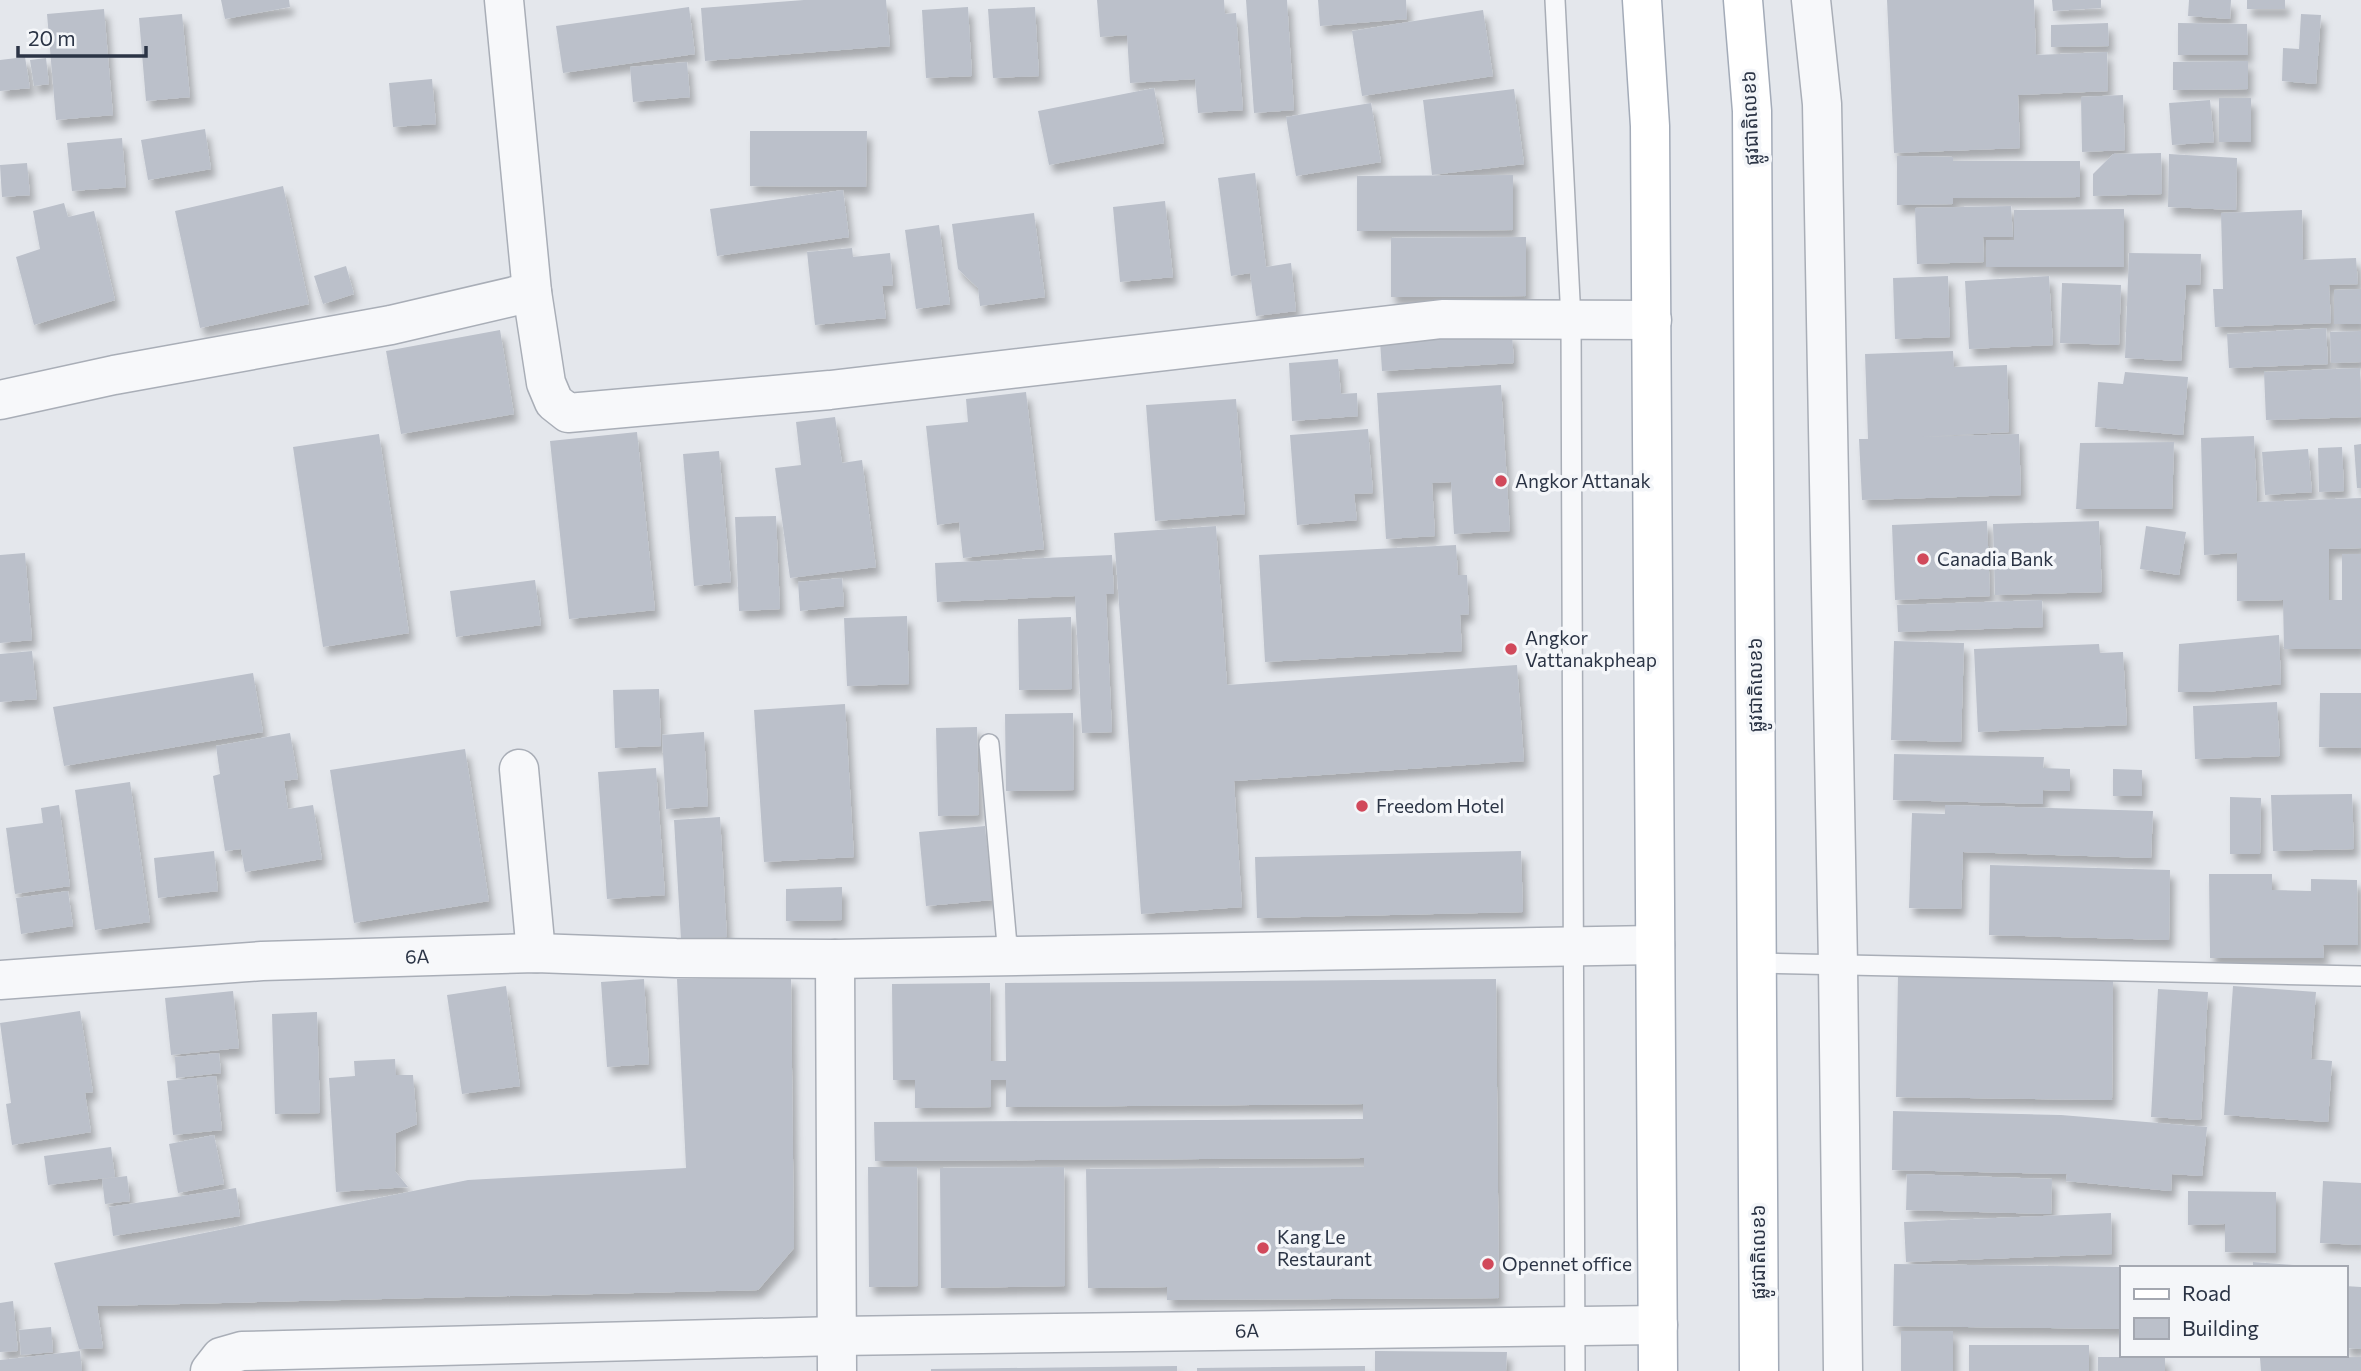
<svg xmlns="http://www.w3.org/2000/svg" width="2361" height="1371" font-family="Commissioner,'Noto Sans Khmer',sans-serif">
	<style>
		.building { fill: #bbc0ca; filter: url(#shadow) }
		.lines { fill: none; stroke-linecap: round; stroke-linejoin: round }
		.lane-casing { stroke: #a9aeb7; stroke-width: 22 }
		.street-casing { stroke: #a9aeb7; stroke-width: 41 }
		.primary-casing { stroke: #a3abb8; stroke-width: 41 }
		.lane { stroke: #f7f8fa; stroke-width: 19 }
		.street { stroke: #f7f8fa; stroke-width: 38 }
		.primary { stroke: #fff; stroke-width: 38 }
		.poi-dot { fill: #d1495b; stroke: #f4f6f9; stroke-width: 2.5 }
		.labels { text-anchor: middle; stroke-width: 7; stroke-linejoin: round; paint-order: stroke }
		.street-label { font-size: 19px; fill: #2b3445; stroke: #f4f6f9 }
		.poi-label { font-size: 19px; fill: #2b3445; stroke: #f4f6f9; text-anchor: start }
	</style>
	<defs>
		<filter id="shadow"><feDropShadow dx="4.5" dy="8" stdDeviation="3.5" flood-color="#0004"/></filter>
	</defs>
	<rect width="100%" height="100%" fill="#e4e7ec"/>
	<path class="building" d="M221,0H289L290,7L225,19Z
		M804,0H886L890,46L705,61L701,8Z
		M1097,0H1224L1225,14L1236,13L1243,110L1198,113L1195,79L1130,83L1127,35L1100,37Z
		M1246,0H1287L1294,110L1254,113Z
		M1318,0H1406L1407,19L1320,26Z
		M1887,0H2034L2036,55L2107,52L2108,91L2018,95L2020,148L1894,153Z
		M2052,0H2101V8L2053,11Z
		M2189,0H2231L2230,19L2188,16Z
		M2247,0H2285V9H2247Z
		M689,7L695,54L563,73L556,26Z
		M968,7L972,76L926,78L922,10Z
		M1035,7L1039,76L993,78L988,9Z
		M104,9L113,115L56,120L47,14Z
		M1483,10L1493,76L1362,96L1352,31Z
		M182,14L190,97L146,101L139,18Z
		M2301,14L2321,15L2316,84L2282,81L2283,48L2299,49Z
		M2108,23L2109,46L2051,47V25Z
		M2178,23L2247,24L2248,55H2178Z
		M25,57L30,88L0,91V60Z
		M46,58L49,84L34,86L30,60Z
		M2248,61V89L2173,90V62Z
		M687,62L690,97L633,102L630,67Z
		M432,79L436,124L393,127L389,83Z
		M1154,88L1164,143L1049,165L1038,111Z
		M1514,89L1524,164L1432,175L1423,100Z
		M2123,95L2125,150L2082,152L2081,97Z
		M2219,98H2251V142H2219Z
		M2210,100L2214,142L2172,145L2169,103Z
		M1371,103L1381,162L1296,176L1286,117Z
		M205,129L211,169L148,180L141,140Z
		M750,131H867L866,187L750,186Z
		M122,138L126,187L72,191L67,143Z
		M2161,153L2162,194L2093,196V174L2113,154Z
		M2169,154L2237,158L2236,210L2168,207Z
		M1897,156L1953,157V161H2080V197L1953,198V204L1897,205Z
		M27,163L30,195L2,197L0,165Z
		M1255,173L1266,267L1291,263L1296,311L1256,316L1250,273L1231,276L1218,178Z
		M1513,175V230L1357,231V176Z
		M283,186L309,304L200,328L175,211Z
		M843,190L849,237L717,256L710,209Z
		M1165,201L1173,277L1120,282L1113,207Z
		M64,203L68,217L94,211L115,300L34,325L16,257L40,249L33,211Z
		M2011,206L2013,237H1983L1984,262L1917,264L1915,208Z
		M2124,209V267H1986V240H2014V210Z
		M2302,210L2303,260L2356,258L2358,284L2329,285L2331,323L2215,327L2213,289H2223L2221,213Z
		M1034,213L1045,297L980,306L978,288L958,269L952,224Z
		M939,225L950,304L916,309L905,230Z
		M1526,237V296L1391,297V238Z
		M852,248L853,257L890,253L893,285L882,286L886,318L815,325L807,252Z
		M2129,253L2201,254L2200,285H2186L2181,361L2125,358Z
		M346,266L354,294L323,304L314,276Z
		M1948,276L1950,337L1895,339L1893,278Z
		M2049,276L2053,345L1969,349L1965,281Z
		M2062,283L2121,285L2119,345L2060,343Z
		M2361,289V324H2334V290Z
		M2326,328L2328,364L2229,368L2227,334Z
		M500,330L514,414L401,434L386,351Z
		M2361,331V362L2331,363L2330,332Z
		M1512,334L1514,363L1382,371L1380,341Z
		M1953,351L1954,367L2007,365L2009,432L1921,437L2019,434L2021,495L1862,500L1859,439H1868L1865,354Z
		M1338,359L1341,394L1357,393L1358,416L1292,421L1289,363Z
		M2360,368L2361,417L2266,420L2264,372Z
		M2125,372L2188,377L2183,435L2095,427L2098,382L2123,384Z
		M1501,385L1510,531L1454,534L1451,482L1432,483L1435,536L1386,539L1377,393Z
		M1026,392L1044,549L963,558L959,522L937,525L926,426L968,422L966,399Z
		M1236,399L1245,514L1155,521L1146,405Z
		M835,417L842,463L862,460L876,567L790,578L775,468L801,465L796,422Z
		M1368,429L1373,493L1354,494L1357,520L1297,525L1290,435Z
		M637,432L655,610L569,619L550,441Z
		M379,434L409,633L323,647L293,447Z
		M2254,436L2257,502L2361,498V548L2329,549V600H2342V554H2361V649H2284L2283,600L2237,601V553L2204,555L2201,438Z
		M2174,442L2172,509H2076L2080,443Z
		M2361,444V488H2357L2354,445Z
		M2342,447L2344,491L2319,492L2318,448Z
		M2308,449L2312,492L2265,495L2262,452Z
		M719,451L731,582L694,586L683,454Z
		M776,516L780,609L739,611L735,517Z
		M1987,521L1990,596L1895,600L1892,525Z
		M2099,521L2102,592L1995,595L1993,524Z
		M1216,526L1227,685L1517,665L1524,761L1234,781L1242,907L1141,914L1114,533Z
		M2146,526L2186,532L2179,575L2140,569Z
		M1456,545L1458,575H1467L1469,614L1460,615L1462,651L1265,662L1259,555Z
		M25,553L32,640L0,643V555Z
		M1112,555L1114,594H1106L1112,732L1082,733L1075,596L937,602L935,563Z
		M842,578L844,606L800,611L798,582Z
		M535,580L541,625L456,637L450,591Z
		M2042,600L2043,627L1898,632L1897,605Z
		M907,616L909,684L847,686L844,618Z
		M1071,617L1072,689L1019,690L1018,619Z
		M2279,635L2281,684L2207,692H2178L2179,644Z
		M1894,641L1964,643L1961,742L1891,740Z
		M2099,644L2100,653L2123,652L2127,725L1978,732L1974,649Z
		M32,651L37,699L0,702V654Z
		M253,673L263,732L64,766L53,707Z
		M659,689L661,746L615,748L613,690Z
		M2320,693H2361V748L2319,747Z
		M2277,702L2280,756L2195,759L2193,706Z
		M845,704L854,857L764,862L754,710Z
		M1073,713L1074,790L1006,791L1005,714Z
		M977,727L979,815L938,816L936,728Z
		M704,732L708,806L666,809L662,735Z
		M290,733L298,779L284,781L288,809L313,805L322,859L245,872L241,849L225,851L213,776L220,774L216,746Z
		M465,749L489,901L354,923L330,770Z
		M1894,754L2044,757L2043,768L2070,769V791L2043,790V804L1893,800Z
		M656,768L665,895L607,899L598,772Z
		M2113,769L2142,770V796H2113Z
		M130,782L150,922L95,930L75,790Z
		M2352,794L2354,849L2273,851L2271,795Z
		M2230,797L2261,798L2260,854H2230Z
		M59,805L70,886L15,894L6,828L43,823L41,808Z
		M1945,805L2153,811L2151,858L1963,852L1961,909L1909,908L1912,813L1945,814Z
		M720,817L727,937L681,939L674,820Z
		M985,826L992,900L926,906L919,832Z
		M214,851L218,891L158,898L154,858Z
		M1521,851L1523,912L1257,918L1255,857Z
		M1990,865L2170,870L2169,940L1989,935Z
		M2209,874H2272V890L2311,891V879L2357,880L2358,945H2323L2324,958H2210Z
		M842,887V920L786,921V889Z
		M68,891L73,926L21,934L16,898Z
		M1898,974L2113,977L2112,1100L1896,1097Z
		M791,977L794,1248L758,1290L97,1306L103,1348L79,1349L54,1263L468,1180L686,1168L677,979Z
		M644,979L649,1064L607,1067L601,982Z
		M1496,979L1499,1298L1167,1300V1287L1088,1288L1086,1169L1364,1167V1158L875,1161L874,1122L1363,1119V1104L1006,1107V1080H991V1107L915,1108V1080H893L892,984L990,983L991,1061H1006L1005,983Z
		M506,986L520,1086L462,1094L447,995Z
		M2233,986L2316,992L2311,1059L2332,1061L2328,1122L2224,1115Z
		M2158,989L2208,992L2201,1120L2151,1117Z
		M233,991L239,1048L171,1055L165,998Z
		M80,1011L93,1092L85,1093L91,1132L12,1145L6,1104L11,1103L0,1023Z
		M317,1012L320,1113L275,1114L272,1014Z
		M219,1053L221,1073L176,1078L175,1057Z
		M395,1059L396,1075H413L417,1124L396,1133L395,1171L408,1187L336,1192L329,1078L355,1076L354,1061Z
		M216,1076L222,1130L173,1135L167,1081Z
		M1893,1111L2061,1115L2207,1127L2202,1176L2172,1174L2171,1191L2066,1181L2067,1174L1892,1170Z
		M214,1135L224,1184L178,1193L169,1144Z
		M111,1147L115,1177L48,1185L44,1156Z
		M868,1167H917L918,1286L869,1287Z
		M1064,1167L1065,1286L941,1288L940,1168Z
		M1907,1174L2052,1179L2051,1214L1906,1210Z
		M127,1176L130,1201L105,1204L102,1179Z
		M2323,1181L2361,1183V1245L2320,1243Z
		M236,1188L240,1216L113,1236L109,1207Z
		M2188,1191L2276,1192V1253L2225,1252V1224L2188,1225Z
		M2111,1213L2112,1254L1906,1262L1904,1222Z
		M2253,1262L2307,1266V1268H2253Z
		M1894,1264L2121,1267V1329L1893,1326Z
		M2345,1286L2361,1287V1349L2345,1348Z
		M13,1301L18,1351L0,1352V1303Z
		M51,1327L53,1352L21,1355L19,1330Z
		M1901,1331H1953V1371H1901Z
		M1969,1345H2089V1371H1969Z
		M80,1351L82,1371H0V1360Z
		M1375,1351L1507,1352L1506,1371H1375Z
		M2098,1357H2165V1371H2098Z
		M2361,1357V1371H2261L2260,1358Z
		M1177,1366V1371H931V1369Z
		M1365,1366V1371H1197V1368Z"/>
	<g class="lines">
		<g class="lane-casing">
			<path id="lane" d="M1555,0L1571,320L1575,1371
				M989,744L1008,956
				M1756,963L2361,976"/>
		</g>
		<g class="street-casing">
			<g id="street">
				<path d="M504,0L532,292L546,383L554,402L568,413L830,390L1442,319L1652,320"/>
				<path d="M1811,0L1822,104L1838,965L1843,1371"/>
				<path d="M0,400L114,375L391,325L532,292"/>
				<path d="M519,769L536,953"/>
				<path d="M835,959L837,1371"/>
				<path id="s1" d="M0,980L262,961L536,953L676,958L835,959L1655,945"/>
				<path id="s2" d="M210,1371L221,1357L242,1351L837,1336L1658,1325"/>
			</g>
		</g>
		<g class="primary-casing">
			<path id="primary" d="M1642,0L1650,126L1658,1371
				M1743,0L1752,111L1759,1371"/>
		</g>
		<use href="#lane" class="lane"/>
		<use href="#street" class="street"/>
		<use href="#primary" class="primary"/>
	</g>
	<g class="poi-dot">
		<circle cx="1501" cy="481" r="7"/>
		<circle cx="1923" cy="559" r="7"/>
		<circle cx="1511" cy="649" r="7"/>
		<circle cx="1362" cy="806" r="7"/>
		<circle cx="1263" cy="1248" r="7"/>
		<circle cx="1488" cy="1264" r="7"/>
	</g>
	<g class="labels">
		<g class="street-label">
			<text transform="translate(1750 118) rotate(-92)" y="7">ផ្លូវជាតិលេខ៦</text>
			<text transform="translate(1755 685) rotate(-90)" y="7">ផ្លូវជាតិលេខ៦</text>
			<text dy="7" stroke="none"><textPath href="#s1" startOffset="418">6A</textPath></text>
			<text transform="translate(1758 1252) rotate(-90)" y="7">ផ្លូវជាតិលេខ៦</text>
			<text dy="7" stroke="none"><textPath href="#s2" startOffset="1045">6A</textPath></text>
		</g>
		<g class="poi-label">
			<text x="1515" y="488">Angkor Attanak</text>
			<text x="1937" y="566">Canadia Bank</text>
			<text x="1525" y="645">Angkor<tspan x="1525" dy="22">Vattanakpheap</tspan></text>
			<text x="1376" y="813">Freedom Hotel</text>
			<text x="1277" y="1244">Kang Le<tspan x="1277" dy="22">Restaurant</tspan></text>
			<text x="1502" y="1271">Opennet office</text>
		</g>
	</g>
	<rect x="2120" y="1266" width="228" height="91" fill="#f4f6f9" stroke="#a4a8b1" stroke-width="2"/>
	<rect x="2134" y="1289" width="35" height="10" fill="#ffffff" stroke="#a4a8b1" stroke-width="2"/>
	<text x="2182" y="1301" font-size="21" fill="#2b3445">Road</text>
	<rect x="2134" y="1318" width="35" height="21" fill="#bbc0ca" stroke="#a4a8b1" stroke-width="2"/>
	<text x="2182" y="1336" font-size="21" fill="#2b3445">Building</text>
	<path d="M18 46v10h128v-10" fill="none" stroke="#2b3445" stroke-width="3.5"/>
	<text x="28" y="46" font-size="21" fill="#2b3445" stroke="#f4f6f9" stroke-width="5" paint-order="stroke">20 m</text>
</svg>
